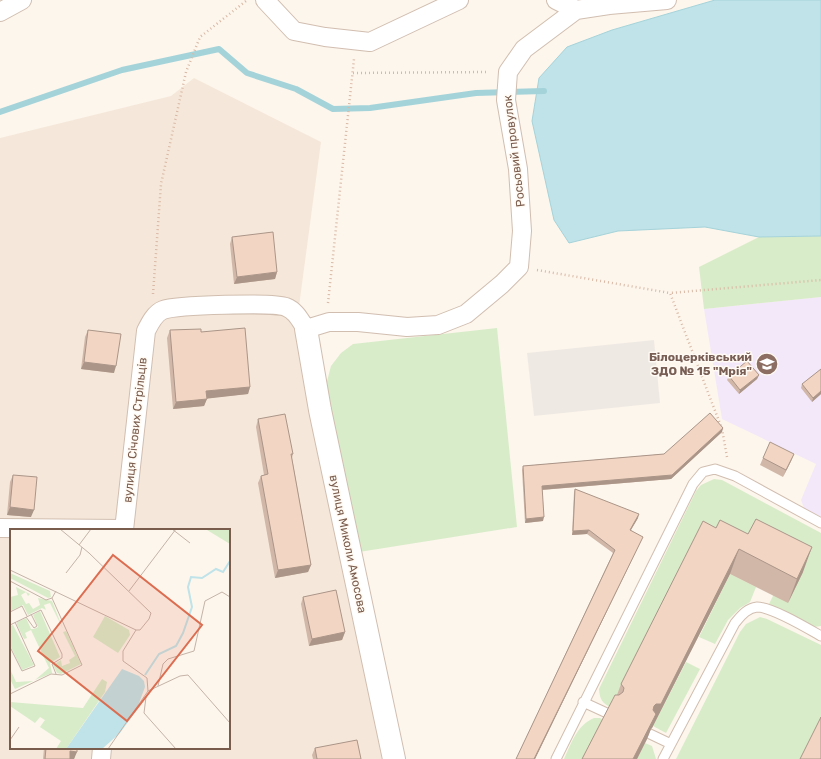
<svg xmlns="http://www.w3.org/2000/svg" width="821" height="759" font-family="Rubik,sans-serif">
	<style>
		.residential { fill: #f5e8da; fill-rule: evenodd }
		.industrial { fill: #efe9e4 }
		.education { fill: #f3e8fa }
		.green { fill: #d8ecc9 }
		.water { fill: #bfe3e8; stroke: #a5d3da }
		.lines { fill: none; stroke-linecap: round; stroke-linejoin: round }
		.stream { stroke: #a5d3da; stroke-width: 6 }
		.service-casing { stroke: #d1beb0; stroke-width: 11 }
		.minor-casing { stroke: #d1beb0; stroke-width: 20 }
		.tertiary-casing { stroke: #d1beb0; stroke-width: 24 }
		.path { stroke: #d9b8a5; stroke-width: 2.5; stroke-dasharray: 1 3; stroke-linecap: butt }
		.service { stroke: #fff; stroke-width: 9 }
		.minor { stroke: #fff; stroke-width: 18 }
		.tertiary { stroke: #fff; stroke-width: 22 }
		.wall { fill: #d1b7a8 }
		.shaded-wall { fill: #aa9588 }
		.building { fill: #f3d5c3; stroke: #aa9588 }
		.labels { text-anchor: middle; stroke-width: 3; stroke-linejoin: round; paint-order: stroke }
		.street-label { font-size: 12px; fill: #7a5c4d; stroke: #fffaf3 }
		.education-label { font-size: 12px; font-weight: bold; fill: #785e54; stroke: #fffaf3; text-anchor: end }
		.inset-river { fill: none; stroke: #bfe3e8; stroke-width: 2 }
		.inset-road { fill: none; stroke: #c5b3a7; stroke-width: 1 }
		.view { fill: #dc6d51; fill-opacity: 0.15; stroke: #dc6d51; stroke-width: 2 }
		.inset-edge { fill: none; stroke: #7a5c4d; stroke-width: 2 }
	</style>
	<rect width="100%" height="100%" fill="#fdf6ec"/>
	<path class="residential" d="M194,78L321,142L296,329L382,759H0V138L171,96ZM11,530H229V748H11Z"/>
	<path class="industrial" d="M654,340L660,403L534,416L527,353Z"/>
	<path class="education" d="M821,297V517L804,508L801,500L816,464L722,419L704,309Z"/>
	<path class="green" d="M821,236V297L704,309L699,267L759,237Z
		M497,328L517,527L359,552L326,385L331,366L341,353L353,344Z
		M714,479L722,480L821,533V626L814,627L769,604L773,596L748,543L612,708C602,703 600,700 599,689L696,491L701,485Z
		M730,574L756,587L750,602L740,608L728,620L715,644L699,637Z
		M760,617L767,619L821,645V723L803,759H676L740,632L746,624Z
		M686,662L700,669L666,733L653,726Z
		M594,718H600L605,721L586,759H564C571,744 577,725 594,718Z
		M645,743L652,746L656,759H637Z"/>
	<path class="water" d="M715,0H821V236L759,237L705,227L618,231L569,243L554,220L532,121L539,78L567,47L612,30Z"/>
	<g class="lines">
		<path class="stream" d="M0,112L122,70L219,49L247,73L296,89L333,109L370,108L476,93L544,91"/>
		<g class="service-casing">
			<path id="service" d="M583,702L609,714
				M650,734L671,744
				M556,759L693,484L703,472L715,469L735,476L821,523
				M663,759L735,623C741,616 747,608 757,607C772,607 807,628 821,636"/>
		</g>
		<g class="minor-casing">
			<path id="minor" d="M265,0L294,31L325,37L370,42L459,0
				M556,0L576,10
				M0,12L22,0
				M0,528L124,529
				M124,530L146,331C150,323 155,313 163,310C176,305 274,302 286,307C296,311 300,320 306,329L329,322H358L407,327L438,325L466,314L502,284L519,267L522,231L518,169L506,100L508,72L524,49L576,10L609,5L667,0
				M101,759L102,748"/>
		</g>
		<g class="tertiary-casing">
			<path id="tertiary" d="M306,329L320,410L394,759"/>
		</g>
		<path class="path" d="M353,73L489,72
			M537,270L670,293
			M153,294L161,184L186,72L200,37L246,1
			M328,303L354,59
			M727,457L722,429L670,293L821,280"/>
		<use href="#service" class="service"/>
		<use href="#minor" class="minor"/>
		<use href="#tertiary" class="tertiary"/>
	</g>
	<path class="wall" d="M232,237L277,272L275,279L234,284L230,244Z
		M88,330L114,373L81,369L85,337Z
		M170,330L201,332L250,387L248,394L207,398L204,406L173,409L167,338Z
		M821,369V394L812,402L801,388L802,384Z
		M759,375L757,379L739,394L727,380L729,376Z
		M258,419L293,454L292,458L311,565L308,572L275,578L258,483L261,476L264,475L256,427Z
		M722,432L671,479L542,490L543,521L525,523L522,470L523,466L664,454Z
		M794,454L791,461L783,477L760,465L763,458Z
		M13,475L31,517L7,515L10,482Z
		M575,489L638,518L631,530L641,541L535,759H516L613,553L587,534L572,535L574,492Z
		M716,528L748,534L803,572L788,603L730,574L652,728L651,729L647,739L637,759H582L617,695L621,684Z
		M303,597L345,632L342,640L309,646L301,604Z
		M44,748H77L74,759H43Z
		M315,748L361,759H313L312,755Z"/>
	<path class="shaded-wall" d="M277,272L275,279L234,284L237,277Z
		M84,362L116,366L114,373L81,369Z
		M759,375L757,379L739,394L740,390Z
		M250,387L248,394L204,399L206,391Z
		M821,391V394L812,402L813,398Z
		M207,399L204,406L173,409L176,402Z
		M723,428L722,432L671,479L540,490L542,486L672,475Z
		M794,454L791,461L783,477L786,470Z
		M10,507L34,510L31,517L7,515Z
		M639,514L638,518L629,533L630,530Z
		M544,517L543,521L525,523L526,519Z
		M589,530L587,534L572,535L573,531Z
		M643,537L535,759H534Z
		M812,547L803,572L788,603L797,579Z
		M739,549L730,574L652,728L651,729L647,739L637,759H633L654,706Z
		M311,565L308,572L275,578L278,570Z
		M345,632L342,640L309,646L312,639Z
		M70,751L77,752L74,759H68Z"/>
	<path class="building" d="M273,232L277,272L237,277L232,237Z
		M245,328L250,387L206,391L207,399L176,402L170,330L201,329V332Z
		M88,330L121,334L116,366L84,362Z
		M747,361L759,375L740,390L729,376Z
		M821,369V391L813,398L802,384Z
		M710,413L723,428L672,475L542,486L544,517L526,519L523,466L664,454Z
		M285,414L293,454H291L311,565L278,570L261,476L268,474L258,419Z
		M770,442L794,454L786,470L763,458Z
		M13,475L37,477L34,510L10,507Z
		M575,489L639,514L630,530L643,537L534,759H516L615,550L589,530L573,531Z
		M756,519L812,547L797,579L739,549L661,704H656L654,706L653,710L656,714L633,759H582L615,695H619L623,692L624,688L621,684L703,521L716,528L720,520L748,534Z
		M336,590L345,632L312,639L303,597Z
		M821,717V759H800Z
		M357,740L361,759H317L315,748Z
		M46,748H77V752L70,751V759H45Z"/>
	<defs>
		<g id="school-disc" transform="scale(1.15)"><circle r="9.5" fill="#8d6e63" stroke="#fffaf3"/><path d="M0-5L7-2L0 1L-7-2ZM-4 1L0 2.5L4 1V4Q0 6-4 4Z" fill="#fff"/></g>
	</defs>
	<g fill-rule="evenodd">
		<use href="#school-disc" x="767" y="364"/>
	</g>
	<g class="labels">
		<g class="street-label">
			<text transform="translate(514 151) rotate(-97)" y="4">Росьовий провулок</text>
			<text transform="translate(135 430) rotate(-84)" y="4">вулиця Січових Стрільців</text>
			<text transform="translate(348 544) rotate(78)" y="4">вулиця Миколи Амосова</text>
		</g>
		<g class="education-label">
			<text x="752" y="361">Білоцерківський<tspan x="752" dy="14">ЗДО № 15 "Мрія"</tspan></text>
		</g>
	</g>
	<g transform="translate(10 529)">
		<rect width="220" height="220" fill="#fdf6ec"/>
		<path d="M197,0H220V15L197,1ZM0,44L40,62L41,68L38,69L0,49ZM6,58L20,65L18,67L16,63L11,66L16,75L19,74L23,80L30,76L28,69L42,72L53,100L40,74L34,76L36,81L32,79L18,86L13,76L0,82V68L8,66ZM30,82L50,128L40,134L42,144L25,151L39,139L21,101L15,104L17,109L14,110L7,96V93L16,89L21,100H24L28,98L23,86ZM95,87L119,101L120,106L108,124L83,108ZM3,96L24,136L12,141L0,116V97ZM56,102L71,135L51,145L47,144L43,136L51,131L52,137L60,134L59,131L65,127L53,103ZM0,140L6,153L23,152L5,160L0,150ZM92,150L97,153L95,163L56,220H46L51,212L30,198L35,191L30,188L25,194L0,177V173L73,179Z" fill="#d8ecc9"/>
		<path d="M112,140L129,147L134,152L135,158L126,182L110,204L92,220H56Z" fill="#bfe3e8"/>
		<path class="inset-river" d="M135,146L149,125L166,117L173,104L182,78L178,58L181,48L192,49L206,40L213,43L220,32"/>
		<path class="inset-road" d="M50,0L79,24L141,84L139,90L130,101H126L113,122V132L137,149L138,162L98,220M162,0L180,14M69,16L81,0M0,41L126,101M56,44L70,26L72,18M0,52L36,71L42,69L46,62M119,62L166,0M0,83L12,77L17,87M16,88L24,99L27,97L21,85M0,96L31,81L52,125V129L42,135L46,145M0,118L12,142L25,137L5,93M148,157L153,135L158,130L184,122L195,72L212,63L220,68M138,162L170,147L178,146L220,194M0,165L41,145L52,146L72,136L42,69M136,168L134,184L166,220M0,211L9,198"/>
		<path class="view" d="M103,26L192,96L117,192L28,122Z"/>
		<rect width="220" height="220" class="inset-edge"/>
	</g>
</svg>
